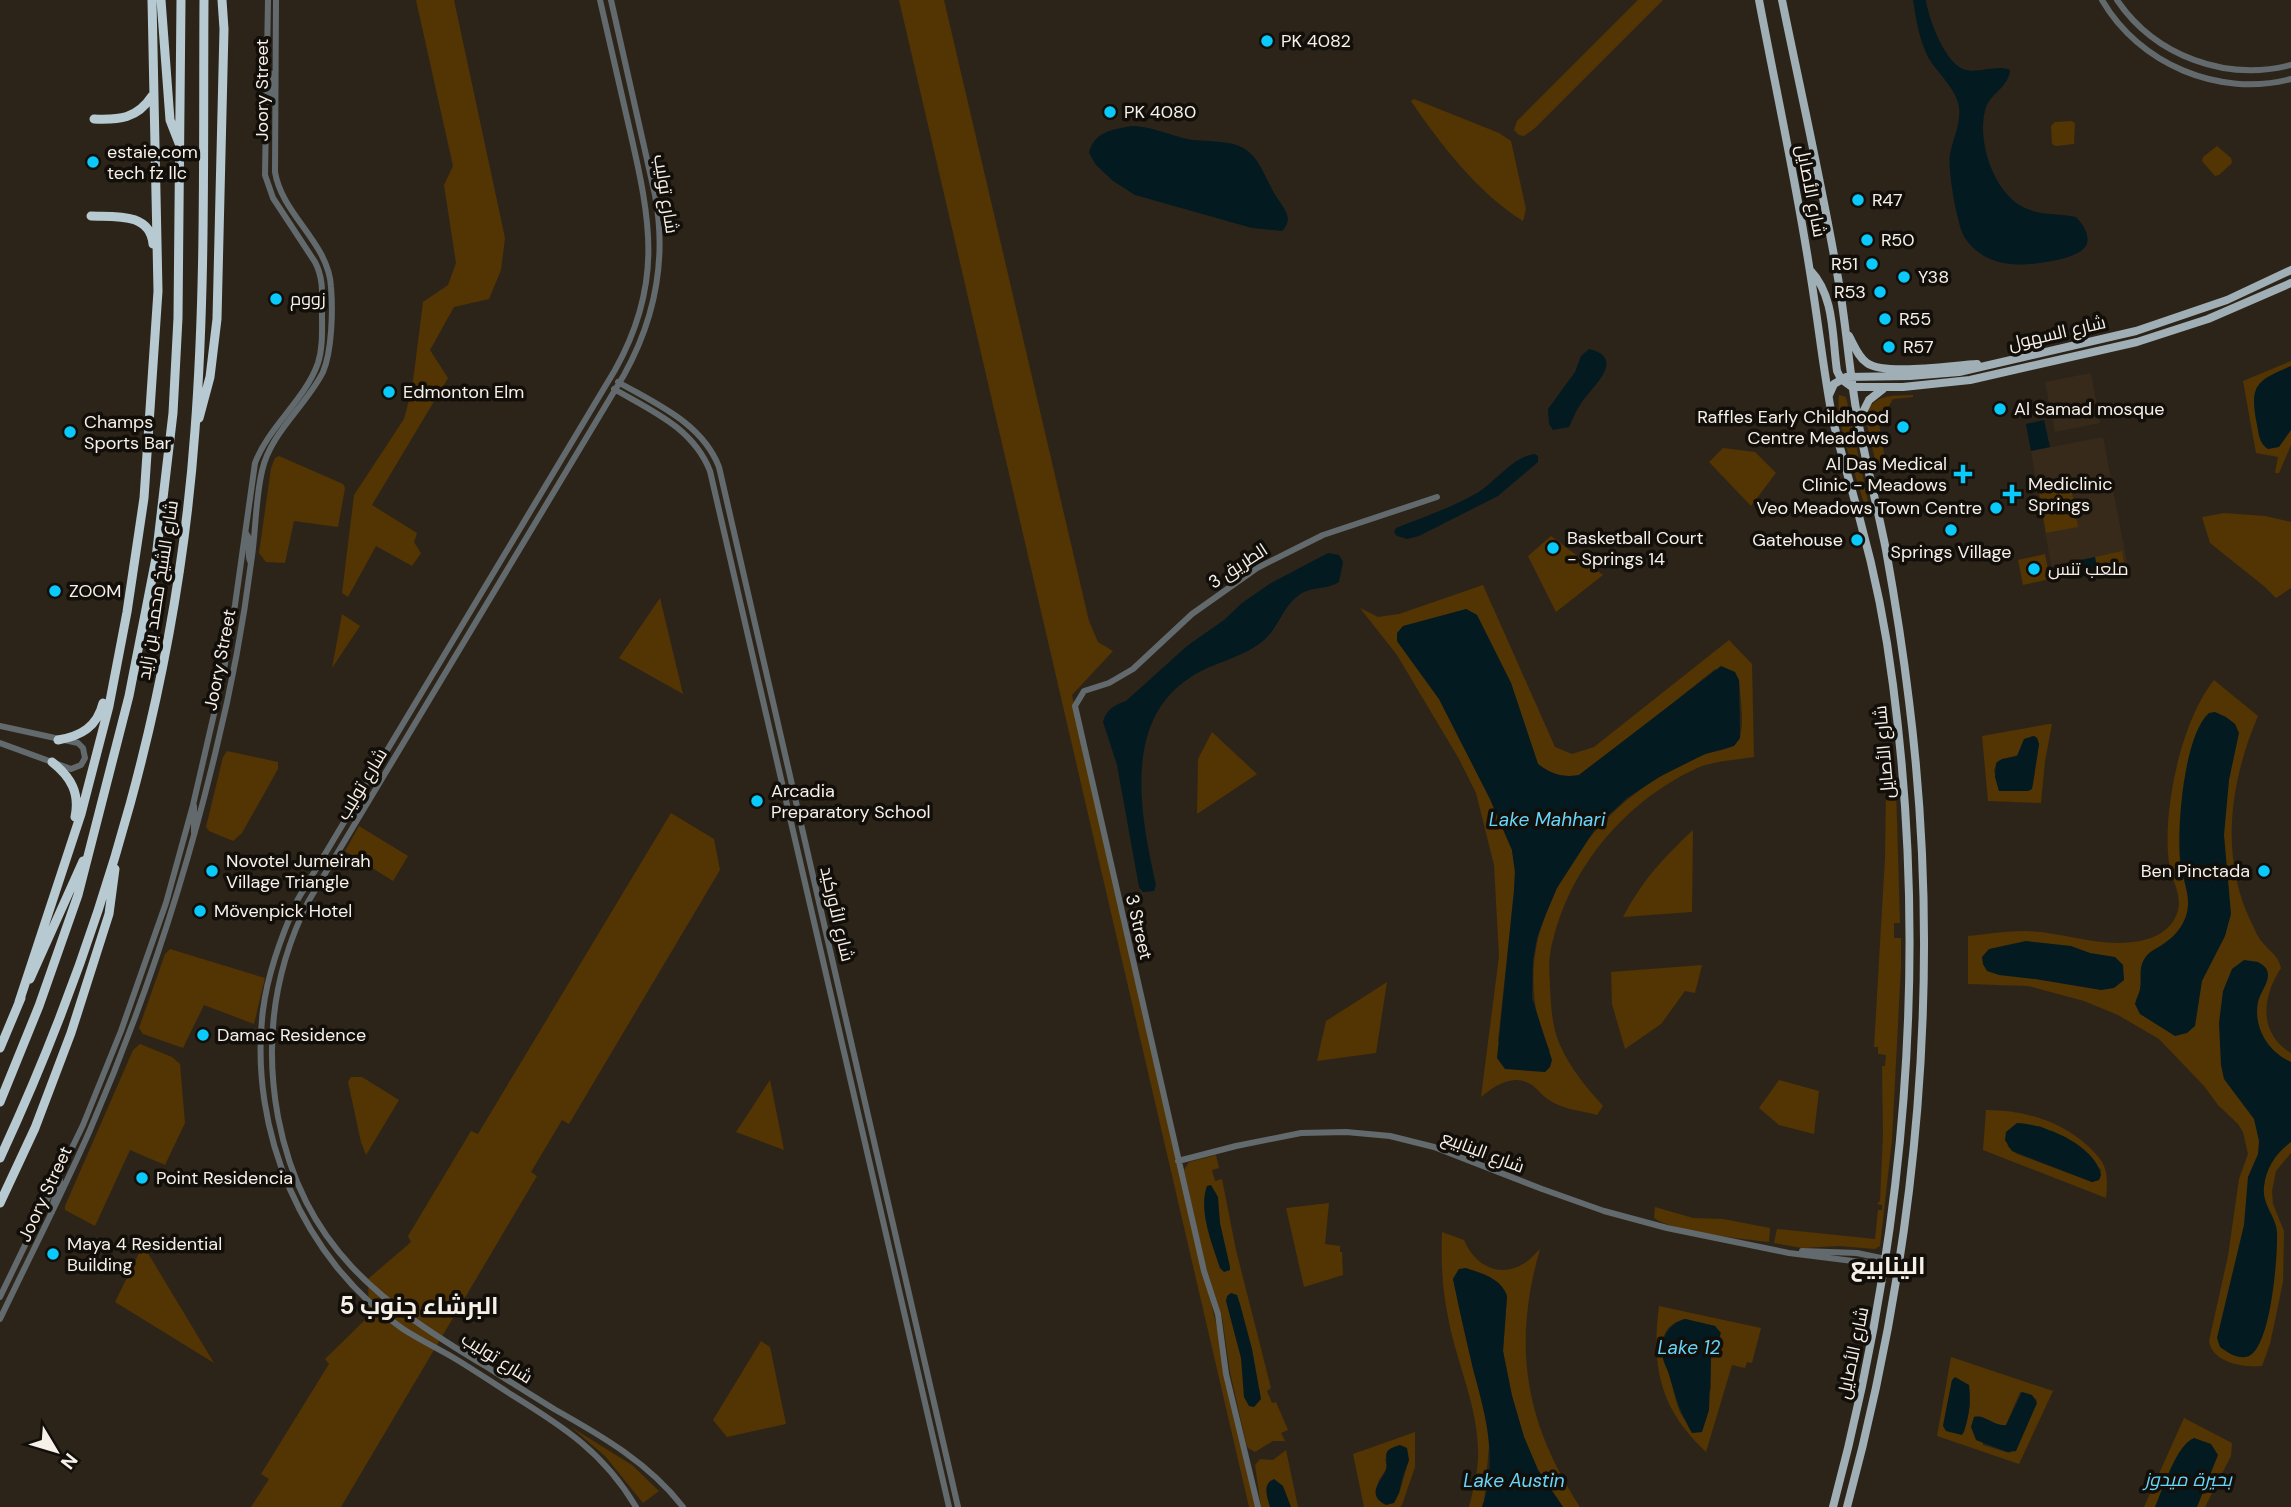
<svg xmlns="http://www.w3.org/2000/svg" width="2291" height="1507" font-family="'DM Sans',Cairo,sans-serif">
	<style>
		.built { fill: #372a1a }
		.green { fill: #533403; fill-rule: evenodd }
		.water { fill: #031a21 }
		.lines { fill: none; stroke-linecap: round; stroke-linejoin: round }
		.minor { stroke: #626a6d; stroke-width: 6 }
		.major { stroke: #9fafb5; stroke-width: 8 }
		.highway { stroke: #b7cad2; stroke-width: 9 }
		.poi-dot { fill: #09cafa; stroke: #120e09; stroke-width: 2.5 }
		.labels { text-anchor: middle; stroke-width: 7; stroke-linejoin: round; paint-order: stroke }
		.poi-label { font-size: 18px; fill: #f6f0e9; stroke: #120e09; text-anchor: start }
		.street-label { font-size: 18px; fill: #f6f0e9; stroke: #120e09 }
		.water-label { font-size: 19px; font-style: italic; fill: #67d6fb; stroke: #120e09 }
		.district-label { font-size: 24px; font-weight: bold; fill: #f6f0e9; stroke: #120e09 }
	</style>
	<rect width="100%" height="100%" fill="#2d2419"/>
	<path class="built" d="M2091,373L2100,423L2055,432L2045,382Z
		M2103,437L2128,568L2054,582L2031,451Z"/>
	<path class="green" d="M416,0H454L505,238L501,270L489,299L454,307L430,350L448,378L372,505L417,533L414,542L421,553L412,566L376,546L348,597L342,593L354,495L404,419L412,389L423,302L448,285L456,263L444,185L453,166Z
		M899,0H944L1089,621L1098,642L1113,651L1072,695L1258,1507H1249Z
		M1638,0H1663L1535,128L1524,136L1519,135L1514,130L1517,121Z
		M1414,99L1499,133L1511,141L1526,209L1523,221C1479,194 1440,144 1411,101Z
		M2055,122L2071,121L2075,123L2074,144L2056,146L2052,144L2051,126Z
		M2217,146L2231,158L2232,163L2219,175L2215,176L2202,161L2203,157Z
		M2291,361V445L2279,473H2275L2278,457L2256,453L2243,381Z
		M1839,395L1846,397L1868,501L1864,503C1856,475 1835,422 1839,395Z
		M1913,395V397L1893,399L1879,423L1885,459H1883L1884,463L1876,464L1867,425L1870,420L1867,412C1876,393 1895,396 1913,395Z
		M1723,448L1755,452L1776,473L1751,506L1709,462Z
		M279,456L343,484L345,488L338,527L294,521L285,563L266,562L259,553L271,468L275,458Z
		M2071,487L2078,527L2046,533L2039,492Z
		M2224,513L2265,516L2291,522V588L2276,598L2265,587L2210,543L2202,517Z
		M1551,536L1603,575L1556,612L1528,556Z
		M2122,551L2125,567L2098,573L2095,557Z
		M2045,554L2050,579L2023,585L2018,560Z
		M1483,585L1555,747L1572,754L1594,747L1729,640L1752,664L1754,757C1736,760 1713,761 1697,768C1622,803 1564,874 1550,955C1548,965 1550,977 1550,987C1551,1006 1552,1028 1560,1045C1570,1068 1586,1087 1603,1106L1597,1115C1583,1111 1561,1109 1549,1100C1542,1096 1538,1089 1532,1085C1513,1073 1496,1085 1481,1097L1499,956L1494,865L1476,793L1459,759L1397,655L1360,608L1378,617L1399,614ZM1466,609L1477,615L1511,683L1538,764C1551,774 1563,778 1579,775L1652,720L1715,669L1739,680C1740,694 1745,727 1739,739C1738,741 1734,745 1732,746C1724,751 1714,751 1706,754C1690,759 1673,769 1658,778C1571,831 1500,950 1550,1051L1498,1041L1514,891L1515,872L1512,850L1490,799L1439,699L1397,641Z
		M660,598L683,694L619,658Z
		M342,614L360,626L332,668Z
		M2214,680L2258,716C2230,781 2219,858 2252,924C2255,930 2258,938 2263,943C2271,953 2277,954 2281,968C2262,997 2258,1033 2291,1053V1153L2276,1171L2272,1191L2273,1204L2284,1231L2283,1282L2270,1344L2262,1366C2245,1368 2212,1363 2209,1341L2228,1256L2239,1179L2248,1154L2243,1132L2238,1124L2218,1105L2204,1086L2159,1039L2118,1015L2084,1001L2028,986L1968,984V936C1987,934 2007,931 2026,931C2061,932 2098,947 2133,942C2152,940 2173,931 2178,910C2182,894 2171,879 2169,863C2162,811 2181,721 2214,680Z
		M2049,724H2052L2045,761L2041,803L1988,801L1982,736ZM2032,736L2037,738L2039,744L2033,785L2028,791H1999L1994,770L1998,761L2018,755L2023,742Z
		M1212,732L1257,774L1197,814L1198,759Z
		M227,751L278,762V769L242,833L233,841L209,831L206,827L223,757Z
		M1886,786L1896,788L1900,923H1894V938H1901V965L1892,1140L1880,1246L1875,1249L1839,1246L1802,1248L1774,1243L1777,1229L1875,1239L1878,1210H1882V1205L1877,1204L1880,1201L1883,1134L1882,1066H1885L1886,1055L1878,1054V1047H1874L1885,858Z
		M671,813L714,839L720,870L569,1124L562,1120L531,1172L537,1176L341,1507H251L269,1479L261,1474L329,1364L325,1359L369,1316L368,1279L411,1242L408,1236L471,1131L478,1134Z
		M359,826L408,856L393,881L345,851Z
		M1693,830L1692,912L1623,917C1643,880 1662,859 1693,830Z
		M170,949L265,978L254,1024L204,1005L183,1048L143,1034L139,1028L165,954Z
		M1702,965L1695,993L1685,991L1661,1024L1625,1049L1612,1004L1611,972Z
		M1387,982L1376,1053L1317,1061L1326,1021Z
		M140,1044L172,1057L180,1064L185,1123L165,1165L130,1150L95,1226L65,1210V1206L133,1050Z
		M351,1077H362L399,1100L366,1155L361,1142L348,1082Z
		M770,1080L784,1150L736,1132Z
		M1779,1080L1819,1091L1814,1134L1779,1125L1759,1108Z
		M1986,1110C2023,1110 2058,1120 2087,1145C2093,1151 2101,1158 2104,1166C2108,1175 2107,1188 2106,1198L1983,1150ZM2040,1126L2077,1145L2101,1170L2099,1180L2092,1182L2017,1154L2008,1147L2006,1132Z
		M1216,1155L1219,1168L1212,1170L1215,1181L1222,1179L1236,1250L1271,1388L1267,1391L1272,1403L1276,1402L1288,1430L1281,1433L1285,1441H1273L1255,1452L1248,1448L1246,1443L1230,1372L1222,1317L1205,1264L1184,1170L1189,1162Z
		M1329,1203L1325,1244L1340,1246V1252H1342L1343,1275L1304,1287L1286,1208Z
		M1655,1207L1693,1218L1723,1219L1770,1228L1769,1242C1743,1239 1674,1232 1654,1218Z
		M1442,1232L1464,1240C1474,1264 1498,1279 1523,1264C1529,1261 1535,1254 1540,1249C1512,1347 1525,1422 1580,1507H1563L1538,1470L1524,1437L1512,1396L1503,1351L1507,1296C1502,1279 1476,1268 1459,1269L1453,1279L1487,1419L1489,1446L1484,1502L1482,1507H1469C1474,1488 1479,1468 1478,1449C1477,1404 1456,1361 1448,1317C1442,1288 1441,1261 1442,1232Z
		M143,1245L214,1363L115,1302Z
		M1659,1306L1761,1328L1752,1363L1747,1362L1745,1368L1732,1365L1706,1452C1660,1409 1651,1367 1659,1306ZM1685,1319L1715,1326L1721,1338L1711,1357V1389L1684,1419C1676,1408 1674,1391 1670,1378C1664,1355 1652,1328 1685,1319Z
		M761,1341L770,1347L786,1424L727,1437L713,1420Z
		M1951,1357L2053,1391L2019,1464L1937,1436ZM1952,1381L1969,1385L1970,1405L1964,1433L1943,1426ZM2020,1392L2029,1394L2037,1400L2010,1453L1983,1445L1979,1416L1999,1425H2006Z
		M2184,1418L2232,1443L2231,1456L2205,1507H2144Z
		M571,1427L632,1465L659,1491L643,1503L605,1456Z
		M1415,1432V1467L1402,1505L1400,1507H1364L1353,1454ZM1385,1459L1409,1460C1404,1473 1402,1492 1394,1502L1376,1489L1379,1480L1387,1468Z
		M1286,1450L1298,1507H1261L1255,1465L1260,1459L1273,1460Z"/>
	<path class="water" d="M1913,0H1926C1928,18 1946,66 1966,70C1981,73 1997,64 2010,70C2009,88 1988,94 1985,111C1977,142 1994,192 2023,207C2040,216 2059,213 2076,217C2083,224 2091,236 2086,246C2081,254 2066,258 2057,260C2024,267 1987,270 1965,238C1957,227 1947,167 1950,154C1953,138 1961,124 1959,107C1956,88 1937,73 1928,57C1919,39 1916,19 1913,0Z
		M1131,126C1150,126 1164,133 1183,138C1205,144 1238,136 1254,157C1263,168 1269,186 1278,199C1285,210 1294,219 1282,231L1252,228L1135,195L1113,181L1096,165L1089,153C1094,132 1111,130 1131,126Z
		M1589,349C1627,358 1593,386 1582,402C1576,410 1573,419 1569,427L1553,430L1549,424L1548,409L1575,372L1581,356Z
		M2291,366V430L2279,447L2268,449C2259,443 2259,435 2257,425C2249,385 2256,381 2291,366Z
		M2044,420L2050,447L2031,451L2026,424Z
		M1535,454L1538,456V462L1498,496L1419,536L1407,539L1397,536L1394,532L1396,528C1423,517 1451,508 1477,493C1497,481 1512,457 1535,454Z
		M1328,553L1339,555L1343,562L1339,582C1329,589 1315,587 1304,592C1283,603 1280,627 1263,641C1241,659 1213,662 1191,677C1121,721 1141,818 1156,885L1154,891L1143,892L1139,887L1117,765L1103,722C1106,710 1114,705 1126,701L1187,646L1224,620L1242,603L1271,583Z
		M2095,557L2098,573L2071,579L2067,563Z
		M1466,609L1477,615L1511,683L1538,764C1551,774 1563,778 1579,775L1721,666L1735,672L1739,680L1740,738L1734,746L1705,754L1659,777L1627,798L1597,826L1557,888L1546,914L1537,938L1533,960L1532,998L1552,1060L1550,1067L1545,1072L1505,1069L1497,1058L1514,891L1515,872L1512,850L1490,799L1439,699L1397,641V633L1403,626Z
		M2209,713L2215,712L2226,717L2235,724L2239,733L2229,780L2224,835L2231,914L2225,936L2202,981L2195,1026L2187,1033L2175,1036L2140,1014L2135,1004C2136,999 2139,994 2140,989C2142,978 2138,968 2145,958C2150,950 2159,948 2166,942C2178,934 2187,920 2188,906C2189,890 2181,875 2180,859C2177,826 2184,735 2209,713Z
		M2034,736L2037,738L2039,744L2032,789L2028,791H1999L1995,777L1996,763L2002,759L2017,756L2024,739Z
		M2026,941L2071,946L2090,953L2115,957L2123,965L2124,980L2114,988L2101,990L2035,979L1999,975L1987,971L1983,964L1982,957L1989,949Z
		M2244,960L2258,962C2263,965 2268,968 2268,975C2268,984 2260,993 2258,1002C2253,1027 2268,1052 2291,1062V1142C2276,1153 2266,1168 2264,1187C2262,1205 2276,1216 2277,1232C2278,1255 2271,1346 2249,1356C2239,1360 2228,1353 2220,1347L2217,1338L2244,1225L2248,1177L2258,1154L2259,1141L2254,1119L2224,1079L2221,1065L2219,1023L2223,991L2232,969Z
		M2017,1123C2044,1124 2095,1145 2101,1175L2099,1180L2092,1182L2012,1151L2005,1140L2006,1132Z
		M1211,1185L1218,1197L1220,1223L1230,1267V1270L1224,1272L1220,1268C1212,1244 1198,1210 1207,1186Z
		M1466,1268C1482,1274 1501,1278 1507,1296L1503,1351L1512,1396L1524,1437L1538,1470L1563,1507H1482C1499,1460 1485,1414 1473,1369C1466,1339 1459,1309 1453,1279L1459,1269Z
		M1231,1293L1237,1295L1240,1304L1252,1349L1261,1399L1254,1407L1249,1406L1244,1397L1241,1358L1226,1301L1227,1296Z
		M1685,1319L1715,1326L1721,1333L1711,1358L1709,1410L1702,1432L1692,1433C1680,1412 1677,1401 1670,1378C1669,1372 1666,1368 1664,1362C1658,1344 1666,1324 1685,1319Z
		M1955,1377L1969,1385C1971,1402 1969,1421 1962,1435L1946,1431L1943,1426L1952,1380Z
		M2022,1392L2032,1395L2037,1403L2016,1451L2007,1452L1976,1440L1971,1427L1974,1417C1984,1414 1995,1427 2006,1425Z
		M2194,1438L2211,1444L2218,1455L2197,1507H2155C2163,1489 2176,1445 2194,1438Z
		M1400,1445L1407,1448L1409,1460L1402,1479L1399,1493L1394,1503L1386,1505C1366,1495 1380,1483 1385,1472C1391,1459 1377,1451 1400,1445Z
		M1274,1479L1283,1486L1291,1507H1270C1267,1497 1262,1484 1274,1479Z"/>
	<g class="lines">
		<path class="minor" d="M600,0C610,44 620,87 630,131C651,222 663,284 615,370L298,899C282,934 268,971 263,1010C248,1131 303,1260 403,1329C420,1340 437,1348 454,1358C474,1370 493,1383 512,1395C564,1427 604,1453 636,1507
			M611,0L655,195C667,259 655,319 624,375L308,902C274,970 264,1041 278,1117C303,1247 380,1303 487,1367C509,1381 531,1395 554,1409C602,1436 649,1463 683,1507
			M2102,0C2139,64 2219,98 2291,79
			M2117,0C2155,56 2226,82 2291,65
			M270,73L271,92L275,99
			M618,382C656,404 702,423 719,467L958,1507
			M614,389C652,411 693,428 710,471L949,1507
			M246,533C253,542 246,552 250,561
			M0,726L78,743L83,748L85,758L81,765L71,769L0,743
			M194,833V806
			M1178,1161L1236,1146L1301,1133L1346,1132L1390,1136L1434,1147L1542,1189L1604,1211L1667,1228L1789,1253L1869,1263L1899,1271
			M52,1212C51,1200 61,1191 60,1179
			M1802,1251L1857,1253L1900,1262
			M0,1297L83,1125L121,1031L166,903L193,805L223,675L235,605L255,463C269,426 305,400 318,363C323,347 322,330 322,314C322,296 324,279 315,262L273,198L265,175L268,0
			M0,1319C30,1256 62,1194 90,1130C143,1007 185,880 216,750C231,689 243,626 251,563C256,533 255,501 262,471C270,433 306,406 323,372C332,351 333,310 331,287C329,243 282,215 275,172L276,0
			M1258,1507L1226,1374L1218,1314L1204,1271L1075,706L1084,691L1109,683L1133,669L1192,614L1257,568L1323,535L1437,497"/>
		<path class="major" d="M1759,0C1776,90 1796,181 1810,272C1818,320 1823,368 1832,416C1840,451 1851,485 1860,520C1875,574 1886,629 1893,685C1929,961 1905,1239 1833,1507
			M1782,0C1801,93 1822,185 1838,278C1846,323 1849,369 1857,415C1865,460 1877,505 1886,550C1895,600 1903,651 1909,701C1943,972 1918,1245 1847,1507
			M1810,270C1835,296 1832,337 1837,371L1841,379L1852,387
			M1849,336C1854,345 1858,357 1867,363C1885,376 1953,365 1977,364
			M1852,387H1903L1970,380L2137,342L2208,319L2291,283
			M1829,395L1834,384L1846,377L1910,376L1959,372L2136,331L2227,300L2291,270
			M1858,422L1869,400L1883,389"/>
		<path class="highway" d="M161,0L170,120L179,143
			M94,119C119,120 137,119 152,96
			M91,216C114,217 150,212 153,244
			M199,418L210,377L217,319L224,29L222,0
			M58,740C81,736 97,727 103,703
			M52,762C71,777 80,793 75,817
			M30,979L83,861
			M19,1002L81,814L109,706L127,612L144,498L158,291L152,0
			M0,1048L21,998
			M0,1102L39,1006L78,895L129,696L156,558L173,413L178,318L181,0
			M0,1158C106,930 177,681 195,430C206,287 203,143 204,0
			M0,1203L35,1128L71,1033L109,914L115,869"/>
	</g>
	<g class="poi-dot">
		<circle cx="1267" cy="41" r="7"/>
		<circle cx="1110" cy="112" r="7"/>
		<circle cx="93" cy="162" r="7"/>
		<circle cx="1858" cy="200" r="7"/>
		<circle cx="1867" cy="240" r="7"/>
		<circle cx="1872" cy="264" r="7"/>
		<circle cx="1904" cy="277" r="7"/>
		<circle cx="1880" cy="292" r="7"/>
		<circle cx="276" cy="299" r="7"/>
		<circle cx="1885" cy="319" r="7"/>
		<circle cx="1889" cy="347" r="7"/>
		<circle cx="389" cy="392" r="7"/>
		<circle cx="2000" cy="409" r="7"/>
		<circle cx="1903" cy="427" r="7"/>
		<circle cx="70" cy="432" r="7"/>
		<path d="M1959.5 463.5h7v7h7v7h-7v7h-7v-7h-7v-7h7z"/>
		<path d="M2008.5 483.5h7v7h7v7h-7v7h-7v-7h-7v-7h7z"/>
		<circle cx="1996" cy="508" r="7"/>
		<circle cx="1951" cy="530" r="7"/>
		<circle cx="1857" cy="540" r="7"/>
		<circle cx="1553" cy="548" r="7"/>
		<circle cx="2034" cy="569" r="7"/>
		<circle cx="55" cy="591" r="7"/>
		<circle cx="757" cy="801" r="7"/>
		<circle cx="212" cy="871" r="7"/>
		<circle cx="2264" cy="871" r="7"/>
		<circle cx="200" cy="911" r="7"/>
		<circle cx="203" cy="1035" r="7"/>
		<circle cx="142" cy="1178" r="7"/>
		<circle cx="53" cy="1254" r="7"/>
	</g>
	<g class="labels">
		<g class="poi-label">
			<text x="1281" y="47">PK 4082</text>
			<text x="1124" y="118">PK 4080</text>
			<text x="107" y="158">estaie.com<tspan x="107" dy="21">tech fz llc</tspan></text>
			<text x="1872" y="206">R47</text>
			<text x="1881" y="246">R50</text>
			<text x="1858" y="270" text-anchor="end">R51</text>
			<text x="1918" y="283">Y38</text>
			<text x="1866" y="298" text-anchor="end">R53</text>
			<text x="290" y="305">زووم</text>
			<text x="1899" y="325">R55</text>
			<text x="1903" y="353">R57</text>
			<text x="403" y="398">Edmonton Elm</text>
			<text x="2014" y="415">Al Samad mosque</text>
			<text x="1889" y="423" text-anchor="end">Raffles Early Childhood<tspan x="1889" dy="21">Centre Meadows</tspan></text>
			<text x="84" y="428">Champs<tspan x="84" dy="21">Sports Bar</tspan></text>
			<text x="1947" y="470" text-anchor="end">Al Das Medical<tspan x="1947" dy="21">Clinic - Meadows</tspan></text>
			<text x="2028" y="490">Mediclinic<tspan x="2028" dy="21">Springs</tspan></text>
			<text x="1982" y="514" text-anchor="end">Veo Meadows Town Centre</text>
			<text x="1567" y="544">Basketball Court<tspan x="1567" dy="21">- Springs 14</tspan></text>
			<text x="1843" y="546" text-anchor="end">Gatehouse</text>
			<text x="1951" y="558" text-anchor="middle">Springs Village</text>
			<text x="2048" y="575">ملعب تنس</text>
			<text x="69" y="597">ZOOM</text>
			<text x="771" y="797">Arcadia<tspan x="771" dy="21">Preparatory School</tspan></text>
			<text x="226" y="867">Novotel Jumeirah<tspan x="226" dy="21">Village Triangle</tspan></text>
			<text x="2250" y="877" text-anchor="end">Ben Pinctada</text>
			<text x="214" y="917">Mövenpick Hotel</text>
			<text x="217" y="1041">Damac Residence</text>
			<text x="156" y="1184">Point Residencia</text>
			<text x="67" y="1250">Maya 4 Residential<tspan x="67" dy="21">Building</tspan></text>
		</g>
		<g class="street-label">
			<text transform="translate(262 90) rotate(-90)" y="6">Joory Street</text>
			<text transform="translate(1811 191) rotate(79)" y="6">شارع الأصايل</text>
			<text transform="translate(666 194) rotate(81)" y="6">شارع توليب</text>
			<text transform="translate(2057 333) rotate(-13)" y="6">شارع السهول</text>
			<text transform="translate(1238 566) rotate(-33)" y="6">3 الطريق</text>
			<text transform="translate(158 590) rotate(-81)" y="6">شارع الشيخ محمد بن زايد</text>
			<text transform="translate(220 660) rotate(-79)" y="6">Joory Street</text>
			<text transform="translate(1884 752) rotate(-95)" y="6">شارع الأصايل</text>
			<text transform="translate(362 784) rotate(-59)" y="6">شارع توليب</text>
			<text transform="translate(837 914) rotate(77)" y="6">شارع الأوركيد</text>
			<text transform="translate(1139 927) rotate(77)" y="6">3 Street</text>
			<text transform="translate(1483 1152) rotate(21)" y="6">شارع الينابيع</text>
			<text transform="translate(45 1194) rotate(-65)" y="6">Joory Street</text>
			<text transform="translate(1853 1353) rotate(-78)" y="6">شارع الأصايل</text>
			<text transform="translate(497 1358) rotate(32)" y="6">شارع توليب</text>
		</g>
		<g class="water-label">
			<text x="1547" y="826">Lake Mahhari</text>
			<text x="1689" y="1354">Lake 12</text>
			<text x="2188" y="1486">بحيرة ميدوز</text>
			<text x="1514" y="1487">Lake Austin</text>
		</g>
		<g class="district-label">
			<text x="1888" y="1274">الينابيع</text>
			<text x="419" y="1314">البرشاء جنوب 5</text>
		</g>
	</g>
	<g transform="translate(56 1451) rotate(128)" stroke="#120e09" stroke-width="5" paint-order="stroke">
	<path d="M0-5L12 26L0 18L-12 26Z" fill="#f6f0e9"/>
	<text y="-10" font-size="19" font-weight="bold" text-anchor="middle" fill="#f6f0e9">N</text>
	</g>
</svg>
